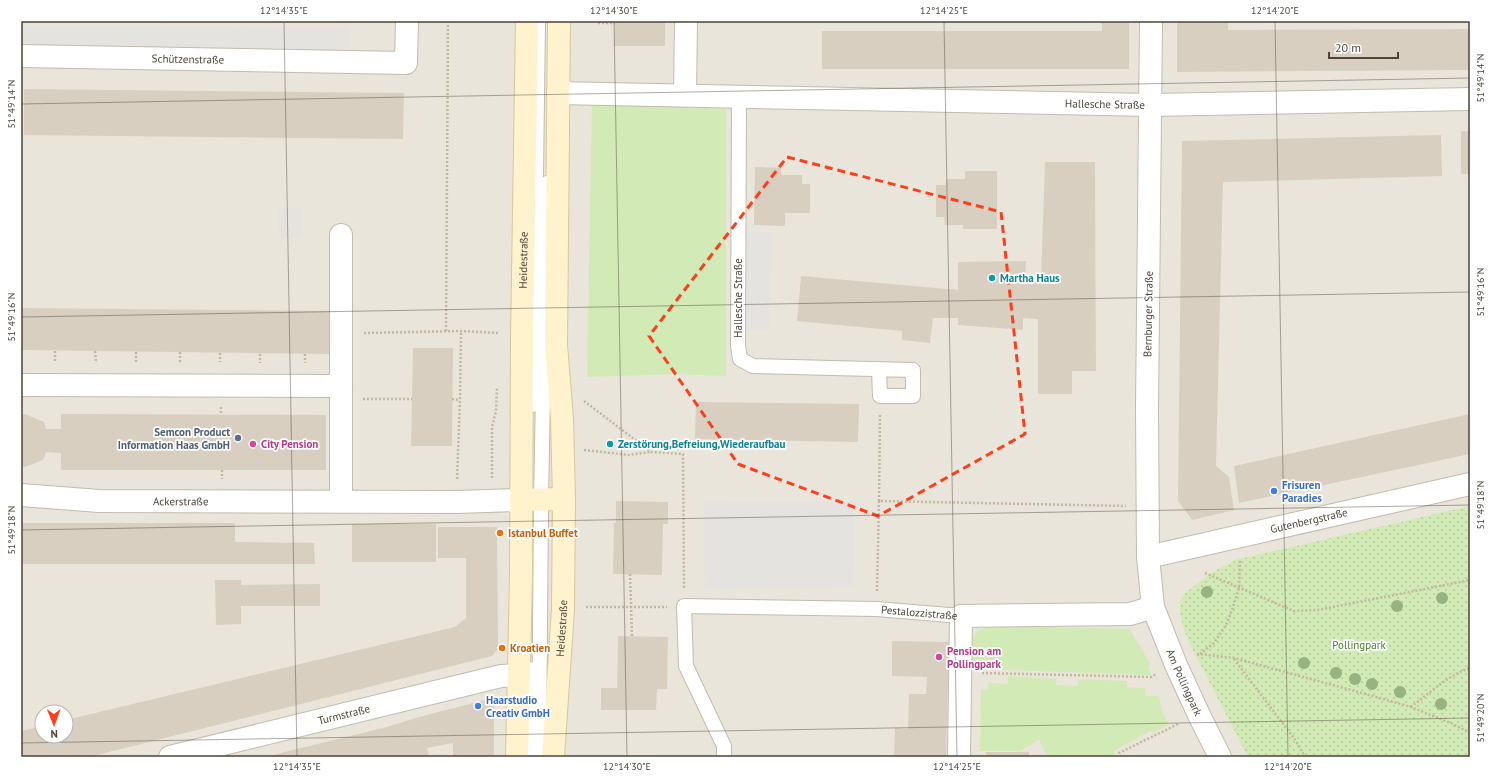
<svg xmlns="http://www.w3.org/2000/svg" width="1491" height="778" font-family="'PT Sans',sans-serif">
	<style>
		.residential { fill: #eae5da; fill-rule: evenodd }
		.industrial { fill: #e6e2dd }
		.green { fill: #d2eab5 }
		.park { fill: url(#park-dots) }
		.parking { fill: #e5e3e0 }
		.building { fill: #d8cfc1 }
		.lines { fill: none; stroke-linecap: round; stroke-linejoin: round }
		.service-casing { stroke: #c2bbae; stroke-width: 16 }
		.minor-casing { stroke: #c2bbae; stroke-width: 24 }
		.secondary-casing { stroke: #d6c79b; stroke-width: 24 }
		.path { stroke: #c4b79f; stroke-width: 2.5; stroke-dasharray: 2 2; stroke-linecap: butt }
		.service { stroke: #fff; stroke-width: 14 }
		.minor { stroke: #fff; stroke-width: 22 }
		.secondary { stroke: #fff3cd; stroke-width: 22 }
		.tree { fill: #97b381 }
		.marked { fill: none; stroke: #fc3f1d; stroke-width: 3; stroke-dasharray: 8 5; stroke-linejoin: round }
		.ticks { fill: none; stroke: #4b4439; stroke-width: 1; stroke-opacity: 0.45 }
		.culture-dot { fill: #0f9aa8; stroke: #fff; stroke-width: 1.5 }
		.service-dot { fill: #5c6f8a; stroke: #fff; stroke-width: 1.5 }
		.hotel-dot { fill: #d1479c; stroke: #fff; stroke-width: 1.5 }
		.shop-dot { fill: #3f7fe0; stroke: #fff; stroke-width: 1.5 }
		.food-dot { fill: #e8710a; stroke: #fff; stroke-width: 1.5 }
		.labels { text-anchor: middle; stroke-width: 3.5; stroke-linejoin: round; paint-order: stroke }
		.street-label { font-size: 11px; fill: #4b4439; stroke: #fff }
		.culture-label { font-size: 11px; font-weight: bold; fill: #0d838f; stroke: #fff; text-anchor: start }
		.service-label { font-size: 11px; font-weight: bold; fill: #4e5e75; stroke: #fff; text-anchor: end }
		.hotel-label { font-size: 11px; font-weight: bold; fill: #b23c85; stroke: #fff; text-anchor: start }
		.shop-label { font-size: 11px; font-weight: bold; fill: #366cbe; stroke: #fff; text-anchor: start }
		.food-label { font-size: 11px; font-weight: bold; fill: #c56008; stroke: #fff; text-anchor: start }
		.park-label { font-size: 11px; fill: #4a7f2a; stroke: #fff }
		.neatline { fill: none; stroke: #4b4439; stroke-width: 1.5 }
		.ticks-label { font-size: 10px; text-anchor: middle; fill: #4b4439 }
	</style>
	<defs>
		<pattern id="park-dots" width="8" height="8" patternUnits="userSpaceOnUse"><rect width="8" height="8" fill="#d2eab5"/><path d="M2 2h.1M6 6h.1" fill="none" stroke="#b6ca9c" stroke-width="1.8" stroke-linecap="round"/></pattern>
	</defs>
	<rect width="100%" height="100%" fill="#f6f3ec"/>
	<path class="residential" d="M21,21H1470V757H21ZM42,712H66V736H42Z"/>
	<path class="industrial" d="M278,208H301V238H279Z"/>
	<path class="green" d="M592,104L726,109V376L676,374L587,377Z
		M1003,626L1130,629L1150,664L1148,666L1151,675L981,669V664H970C972,634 970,628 1003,626Z
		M1008,676L1056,679V685L1078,686V679L1127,681V687L1145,688V696H1159L1162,711L1169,725L1152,733L1150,731L1114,751L1116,757H1048L1039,740L1020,751H980L981,689L988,690V683L1008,684Z"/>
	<path class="park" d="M1470,506V757H1248L1191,646L1183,627L1180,613V603L1184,594L1210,574L1235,560Z"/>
	<path class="parking" d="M21,26L350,27V51L21,50Z
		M743,231L772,232L770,330H742Z
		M854,501L855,587L705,589L704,503Z"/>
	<path class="building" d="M615,21H665V46H614Z
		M1102,21H1129V69H822V31H1102Z
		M1177,21H1228V30L1470,29V70L1177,72Z
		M24,89L404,93L403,139L24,135Z
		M1461,131H1470V174H1461Z
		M1441,135L1442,176L1223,182L1216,466L1229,477L1234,510L1192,520L1178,501L1182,141Z
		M1045,162H1095L1096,371H1072V394H1038V319L1023,318V330L958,325V318H933L930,343L902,340V331L797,321L801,276L958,290V262L1026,261L1025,281H1041Z
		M755,167L781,168V175H802V184H810V213H785V226L754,225Z
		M965,171H997V229H963V225H945L944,217H936V185H946V179H965Z
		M21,308L330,311L329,354L21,350Z
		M413,348H453L452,446H411Z
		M696,402L859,404L858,442L695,439Z
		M25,414L44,422L46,429H61V414L326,415V470H61V453L46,452L43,460L25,467L21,466V415Z
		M1470,414V454L1239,503L1234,466Z
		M616,501L668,502V524H663L662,575L613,574L614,523H616Z
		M21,523H235V542L314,543L315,564H21Z
		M352,524H436V562H352Z
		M438,527H497L498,649L492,656L89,757H21V731L42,726V736H66V720L455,627L466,618V558H438Z
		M215,580H241V585L320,584V606H241V624L216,625Z
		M618,636L668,637L667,689H657L656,710H601V688H617Z
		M892,641L949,642L946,757H894L895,728L908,729L909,694H926L927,677L892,676Z
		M493,698L494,707V757H453V743L427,748L429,756L426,757H264L387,727L419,717Z
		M986,752H1029V757H986Z"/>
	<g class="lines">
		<g class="service-casing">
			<g id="service">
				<path d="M739,96L738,346L740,359L753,366L913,370V396H880L879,369"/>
				<path d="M533,405L538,21"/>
				<path d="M529,757L530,669"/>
				<path d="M539,757L541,500L547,183"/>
				<path id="s1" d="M724,757V746L686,666L684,606L877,609L961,616"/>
			</g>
		</g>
		<g class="minor-casing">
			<g id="minor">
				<path id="s2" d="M1151,21L1147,408L1148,557L1153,607L1176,665L1199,715L1220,757"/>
				<path id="s3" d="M21,56L406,63L407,21"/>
				<path id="s4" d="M558,93L1150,105L1470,99"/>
				<path d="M685,95L686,21"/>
				<path d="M341,235V501"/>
				<path d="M21,385L341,386"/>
				<path id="s5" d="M21,495L99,501L456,502L521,500"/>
				<path id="s6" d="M1148,557L1470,484"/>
				<path id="s7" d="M170,757L501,676L519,675"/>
				<path d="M959,757L961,616L1130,614L1153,607"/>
			</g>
		</g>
		<g class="secondary-casing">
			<g id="secondary">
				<path d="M521,500L564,499"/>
				<path id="s8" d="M517,757L521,576L522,338L527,21"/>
				<path id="s9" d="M553,757L563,609L564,499L562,419L556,345L559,21"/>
			</g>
		</g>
		<path class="path" d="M598,23H615
			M446,331L448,21
			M364,333L461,331L499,333
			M55,351V363
			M95,351L96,363
			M136,352V363
			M180,352V363
			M220,353V362
			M260,354V363
			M305,354V363
			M363,399H412
			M452,399L460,400
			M584,401L651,452L683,454L684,588
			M221,407V414
			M584,450L629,455L651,452
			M222,470V479
			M492,478V427L496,411L497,388
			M457,479L460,400L461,331
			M879,501L880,415
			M1205,573L1294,611L1318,610L1470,580
			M630,574L632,636
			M877,591L879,501L1126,506
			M586,607H667
			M1200,654L1214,643L1226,625L1232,610L1239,588L1240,559
			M1197,655L1200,654L1234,658L1362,693L1411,707L1453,724L1470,733
			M1234,659L1296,741L1305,757
			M982,673L1151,677L1156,674
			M1411,707C1429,693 1449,675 1470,668
			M1121,757L1119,753L1178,724"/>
		<use href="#service" class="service"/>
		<use href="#minor" class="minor"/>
		<use href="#secondary" class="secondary"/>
	</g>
	<g class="tree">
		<circle cx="1207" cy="592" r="6"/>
		<circle cx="1442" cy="598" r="6"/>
		<circle cx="1397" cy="606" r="6"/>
		<circle cx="1304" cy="663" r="6"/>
		<circle cx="1336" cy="673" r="6"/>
		<circle cx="1355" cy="679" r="6"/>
		<circle cx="1372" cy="684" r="6"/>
		<circle cx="1400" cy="692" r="6"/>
		<circle cx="1441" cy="704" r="6"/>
	</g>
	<path class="marked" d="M787,157L1001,212L1025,434L878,516L738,464L649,336Z"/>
	<path class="ticks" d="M284,21L297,757M614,21L627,757M944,21L957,757M1275,21L1288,757M21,104L1470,78M21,317L1470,292M21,530L1470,505M21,743L1470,718"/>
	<g class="culture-dot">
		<circle cx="992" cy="278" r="4"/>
		<circle cx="610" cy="444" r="4"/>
	</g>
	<circle class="service-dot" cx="238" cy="438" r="4"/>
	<g class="hotel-dot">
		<circle cx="253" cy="444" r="4"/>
		<circle cx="939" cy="657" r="4"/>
	</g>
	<g class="shop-dot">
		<circle cx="1274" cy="491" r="4"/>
		<circle cx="478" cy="706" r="4"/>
	</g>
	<g class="food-dot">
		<circle cx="500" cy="533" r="4"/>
		<circle cx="502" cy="648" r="4"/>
	</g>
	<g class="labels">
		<g class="street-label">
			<text dy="4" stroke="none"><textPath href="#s3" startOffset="167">Schützenstraße</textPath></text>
			<text dy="4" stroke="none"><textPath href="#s4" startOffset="547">Hallesche Straße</textPath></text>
			<text dy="4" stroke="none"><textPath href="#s8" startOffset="497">Heidestraße</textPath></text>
			<text transform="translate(738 298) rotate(-90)" y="4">Hallesche Straße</text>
			<text transform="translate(1148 314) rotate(-89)" y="4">Bernburger Straße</text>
			<text dy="4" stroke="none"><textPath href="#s5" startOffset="160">Ackerstraße</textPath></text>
			<text dy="4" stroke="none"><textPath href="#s6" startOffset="165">Gutenbergstraße</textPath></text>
			<text dy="4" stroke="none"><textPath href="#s1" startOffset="395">Pestalozzistraße</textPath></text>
			<text dy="4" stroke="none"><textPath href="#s9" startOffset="129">Heidestraße</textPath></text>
			<text dy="4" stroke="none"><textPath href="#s2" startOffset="668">Am Pollingpark</textPath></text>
			<text dy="4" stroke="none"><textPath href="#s7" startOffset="179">Turmstraße</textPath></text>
		</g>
		<g class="culture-label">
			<text x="1000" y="282">Martha Haus</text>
			<text x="618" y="448">Zerstörung,Befreiung,Wiederaufbau</text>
		</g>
		<g class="service-label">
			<text x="230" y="436">Semcon Product<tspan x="230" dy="13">Information Haas GmbH</tspan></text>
		</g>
		<g class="hotel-label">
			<text x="261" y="448">City Pension</text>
			<text x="947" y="655">Pension am<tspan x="947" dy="13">Pollingpark</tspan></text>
		</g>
		<g class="shop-label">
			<text x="1282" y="489">Frisuren<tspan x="1282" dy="13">Paradies</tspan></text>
			<text x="486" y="704">Haarstudio<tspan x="486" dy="13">Creativ GmbH</tspan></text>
		</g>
		<g class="food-label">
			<text x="508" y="537">Istanbul Buffet</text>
			<text x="510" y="652">Kroatien</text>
		</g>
		<g class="park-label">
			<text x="1359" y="649">Pollingpark</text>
		</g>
	</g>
	<rect width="1491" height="778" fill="none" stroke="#ffffff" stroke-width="44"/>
	<g transform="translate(54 724) rotate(179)"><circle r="19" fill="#ffffff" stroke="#b7b4b0"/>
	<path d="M0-3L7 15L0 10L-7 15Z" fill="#fc3f1d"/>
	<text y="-6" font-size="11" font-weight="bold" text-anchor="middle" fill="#4b4439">N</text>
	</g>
	<path d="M1329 52v6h69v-6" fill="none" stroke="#4b4439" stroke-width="2"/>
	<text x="1335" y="52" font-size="12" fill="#4b4439" stroke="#ffffff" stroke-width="3" paint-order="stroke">20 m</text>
	<rect x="22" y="22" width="1447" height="734" class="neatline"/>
	<g class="ticks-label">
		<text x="284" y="14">12°14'35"E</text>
		<text x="614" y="14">12°14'30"E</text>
		<text x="944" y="14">12°14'25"E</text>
		<text x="1275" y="14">12°14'20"E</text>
		<text transform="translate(1480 78) rotate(-90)" y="4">51°49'14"N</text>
		<text transform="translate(11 104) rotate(-90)" y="4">51°49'14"N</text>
		<text transform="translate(1480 292) rotate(-90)" y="4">51°49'16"N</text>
		<text transform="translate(11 317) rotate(-90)" y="4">51°49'16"N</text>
		<text transform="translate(1480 505) rotate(-90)" y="4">51°49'18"N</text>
		<text transform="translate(11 530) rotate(-90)" y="4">51°49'18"N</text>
		<text transform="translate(1480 718) rotate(-90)" y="4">51°49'20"N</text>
		<text x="297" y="770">12°14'35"E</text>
		<text x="627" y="770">12°14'30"E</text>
		<text x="957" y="770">12°14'25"E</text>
		<text x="1288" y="770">12°14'20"E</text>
	</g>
</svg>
